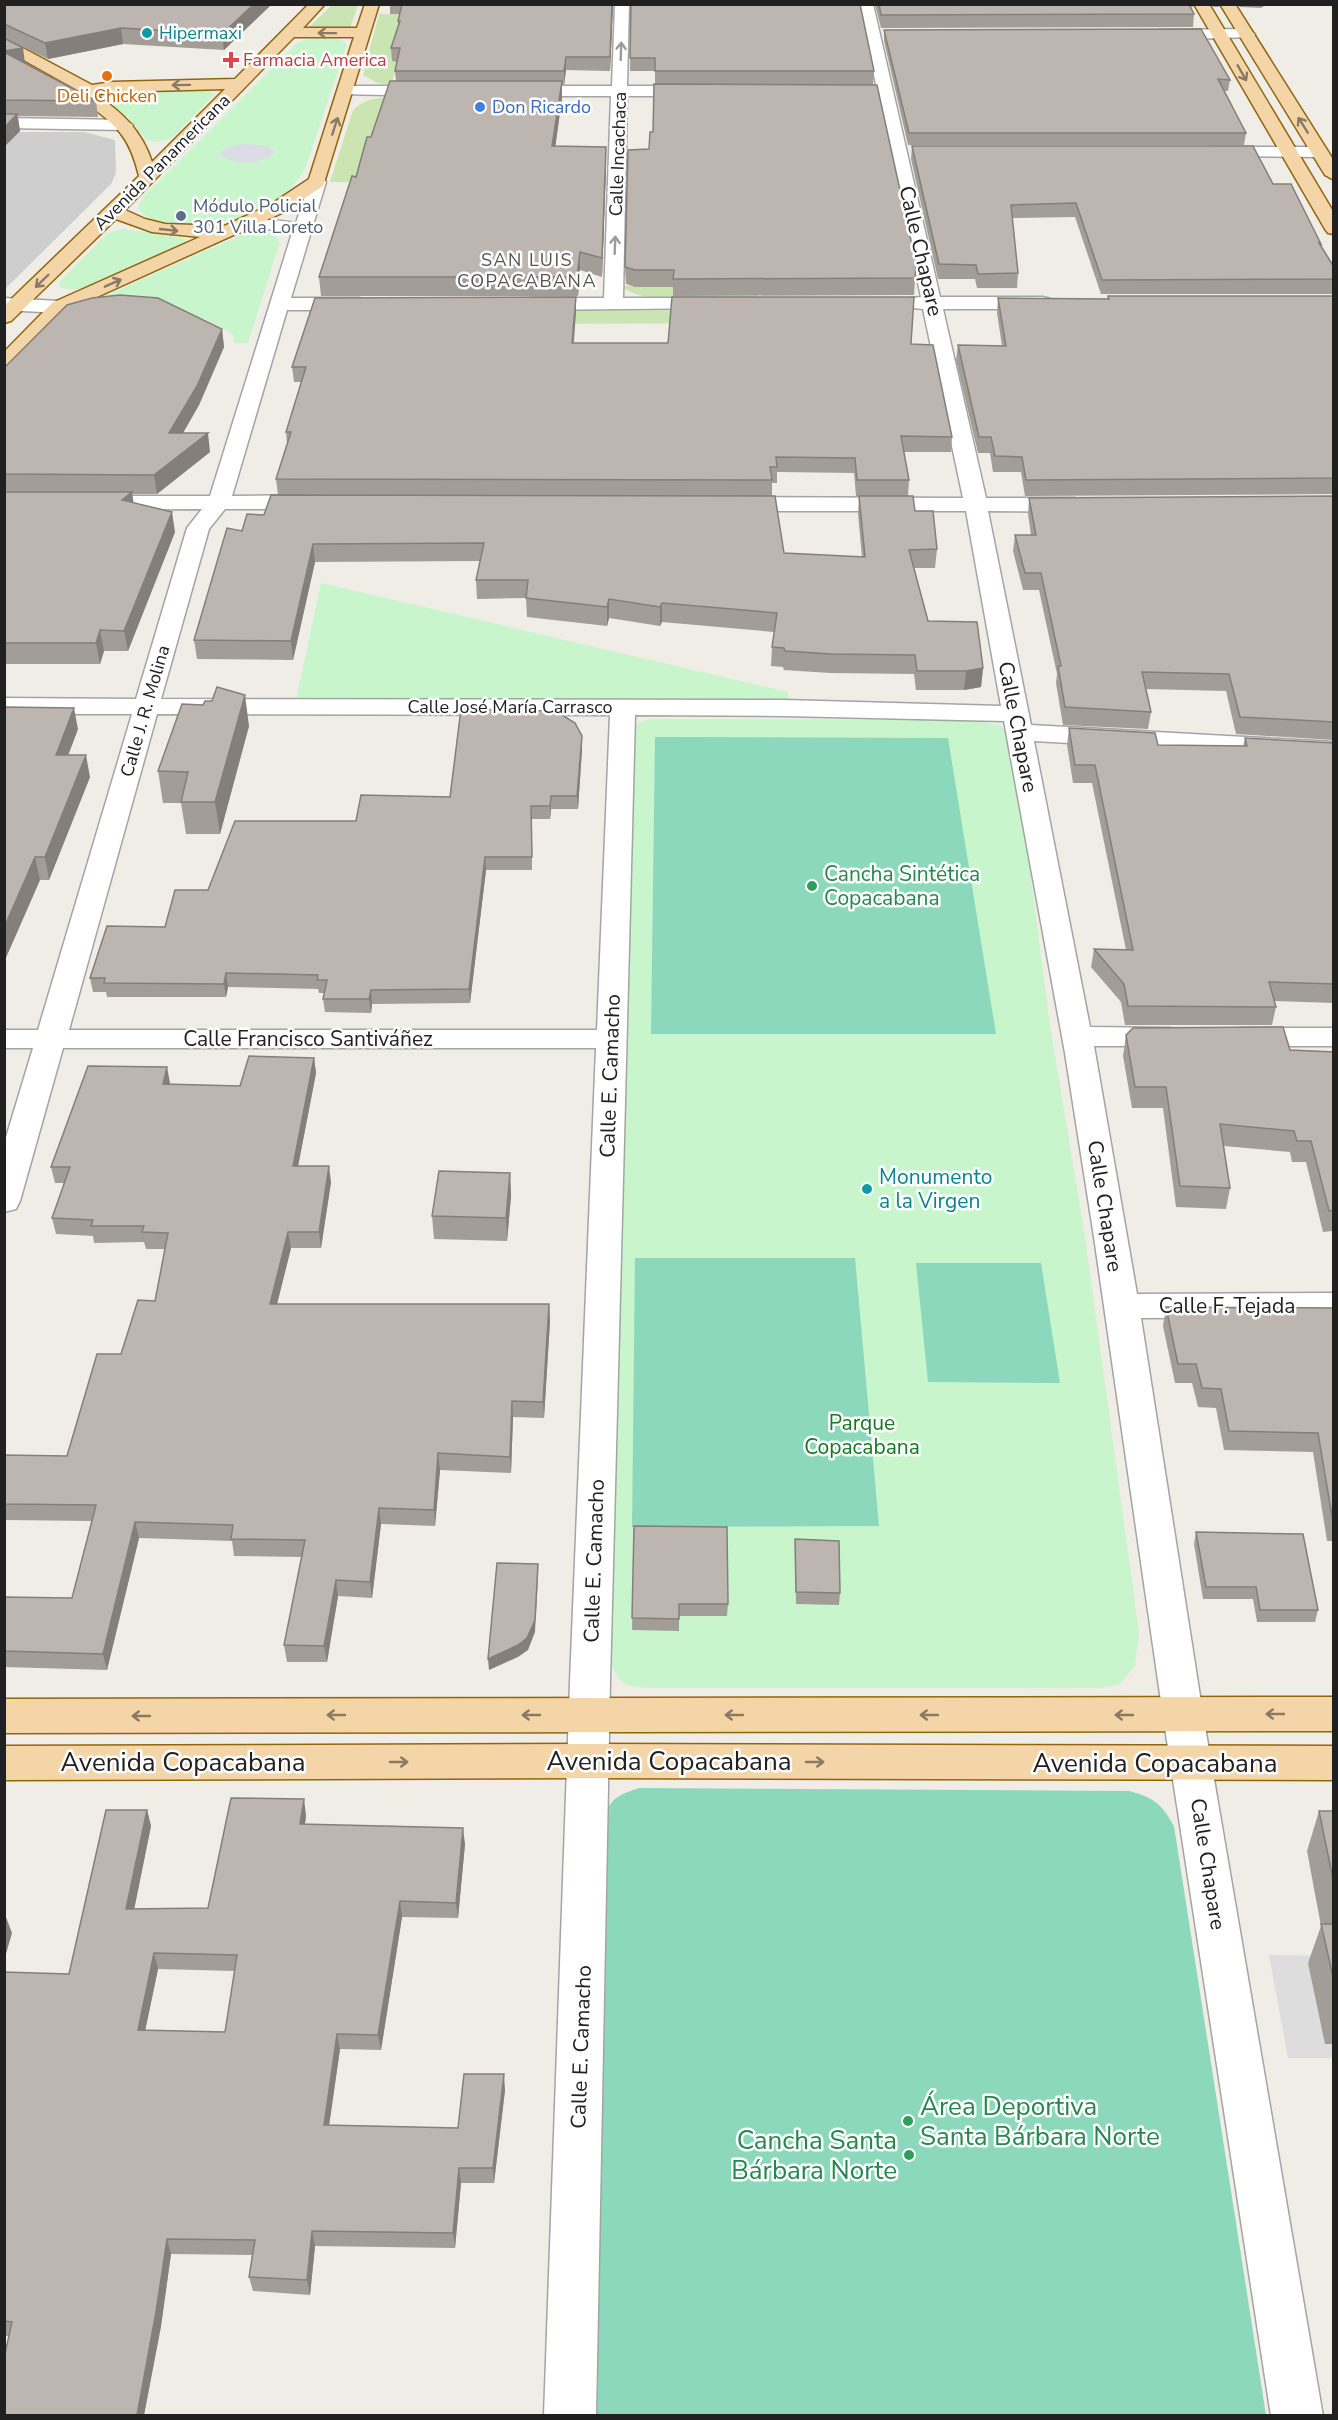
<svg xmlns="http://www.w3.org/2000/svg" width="1338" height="2420" font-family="'Nunito Sans',sans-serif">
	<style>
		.residential { fill: #dedddd }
		.religious { fill: #cecece }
		.grass { fill: #cae5b2 }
		.park { fill: #c9f5cd }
		.pitch { fill: #8cd8bc }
		.plaza { fill: #dcdce6 }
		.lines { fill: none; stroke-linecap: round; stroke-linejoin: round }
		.minor-casing { stroke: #a4a4a4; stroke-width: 3 }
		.major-casing { stroke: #90660d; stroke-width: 3 }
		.minor { fill: #fff; fill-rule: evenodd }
		.major { fill: #f4d5a8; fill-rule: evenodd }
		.wall { fill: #a39d97; fill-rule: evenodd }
		.shaded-wall { fill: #847f7b }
		.building { fill: #bdb6b0; stroke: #847f7b; stroke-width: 1.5; fill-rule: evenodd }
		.oneway { stroke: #8a7a64 }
		.oneway2 { stroke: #9b9b9b }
		.culture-dot { fill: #0f9aa8; stroke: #fff; stroke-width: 2 }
		.health-dot { fill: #e0444e; stroke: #fff; stroke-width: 2 }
		.food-dot { fill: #e8710a; stroke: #fff; stroke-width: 2 }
		.shop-dot { fill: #3f7fe0; stroke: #fff; stroke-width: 2 }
		.service-dot { fill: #5c6f8a; stroke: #fff; stroke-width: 2 }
		.leisure-dot { fill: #2e9e5b; stroke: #fff; stroke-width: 2 }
		.labels { text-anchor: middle; stroke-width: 5; stroke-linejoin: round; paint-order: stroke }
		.far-culture-label { font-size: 18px; fill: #0d838f; stroke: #fff; text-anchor: start }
		.far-health-label { font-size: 18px; fill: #be3a42; stroke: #fff; text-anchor: start }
		.far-food-label { font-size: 18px; fill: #c56008; stroke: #fff }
		.far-shop-label { font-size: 18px; fill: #366cbe; stroke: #fff; text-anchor: start }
		.far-street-label { font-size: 18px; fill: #202020; stroke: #fff }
		.far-service-label { font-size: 18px; fill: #4e5e75; stroke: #fff; text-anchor: start }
		.far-neighbourhood-label { font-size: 18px; letter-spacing: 1.5px; fill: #535353; stroke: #fff }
		.street-label { font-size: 21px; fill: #202020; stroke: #fff }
		.leisure-label { font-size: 21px; fill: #27864d; stroke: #fff; text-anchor: start }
		.culture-label { font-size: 21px; fill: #0d838f; stroke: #fff; text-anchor: start }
		.park-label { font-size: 21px; fill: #15771f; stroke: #fff }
		.near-street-label { font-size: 26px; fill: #202020; stroke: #fff }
		.near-leisure-label { font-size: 26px; fill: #27864d; stroke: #fff; text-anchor: start }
	</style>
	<rect width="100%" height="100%" fill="#f0ede7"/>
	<path class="residential" d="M1269,1955L1333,1956V2058H1288Z"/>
	<path class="religious" d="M6,132H84L115,140L116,173L111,184L5,289Z"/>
	<path class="grass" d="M332,5H358L350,28L309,27Z
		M379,14H412L391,85L377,83L363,75Z
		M393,97L369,182H330L353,110C365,99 378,97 393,97Z
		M622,286H757L758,299C730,299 640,307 622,286Z
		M778,310L779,323L470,324L472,311Z"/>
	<path class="park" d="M326,37L341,40L347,44L305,169C279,214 219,230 170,223C158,222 145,219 138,208L143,197L297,43L308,39Z
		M204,88L215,94L171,139L156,142L146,140L128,117L99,96L109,91Z
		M122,229C129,229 186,238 189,240L185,244L86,287L73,290L59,287L60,281L108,233Z
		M264,232L275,235L280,242L248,343H234L233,335C199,307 141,306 98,299L241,235Z
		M321,583L788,692L789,700H296Z
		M649,719L973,720L999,725L1013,737L1050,1026L1085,1237L1139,1633L1135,1666L1119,1685L1100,1688H650C618,1686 620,1683 607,1655L633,729L635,724Z"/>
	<path class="pitch" d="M655,737L948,738L996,1034H651Z
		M635,1258H855L879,1526L632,1527Z
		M916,1263H1041L1060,1383L928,1382Z
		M639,1788L1129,1791C1154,1798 1161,1803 1174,1826L1266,2415L589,2416L603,1822C610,1798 616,1796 639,1788Z"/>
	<path class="plaza" d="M243,144L268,146L275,152L269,158L254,162H235L220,155V153L228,147Z"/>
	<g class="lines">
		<g class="minor-casing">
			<path id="minor" d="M615,4H629L627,86H700L708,91L700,96H627L623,298H716L723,300L726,304L723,308L530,310L523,308L520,304L523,300L530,298H604L611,96H518L510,91L518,86H612Z
				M859,4H873L940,297H1043L1050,299L1053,303L1050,307L1043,309H943L986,498H1074L1082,500L1085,505L1082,510L1074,512L988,511L1031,725L1334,742V758L1034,741L1090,1027L1170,1028L1181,1030L1185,1037L1181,1044L1170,1046H1094L1137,1294L1334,1293V1317L1141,1318L1203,1715L1323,2416H1271L1163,1715L1094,1237L1065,1053L1004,721L784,716L635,715L610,1682L596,2416H544L570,1682L596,1048H63L20,1201L16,1209L4,1212V1144L33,1048H4V1030H38L132,714H4V698L136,699L187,528L202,509L4,510V496H210L292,233L267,229L237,233L231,232L228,228L231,224C253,219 273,219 296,223L311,178H323L326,182L291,298H359L366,300L369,304L366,308L359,310H287L232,496L312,495L320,497L323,502L320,507L312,509H225L209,529L161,699L784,700L1001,706L966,511H732L724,509L721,504L724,499L732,497L963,498L923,309L904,307L901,303L904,299L921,297ZM157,714L610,715L597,1030H69Z
				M1247,29L1255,34L1252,37L1158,40L1150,35L1158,30Z
				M347,86H430L438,91L430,96L341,94L339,91Z
				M4,118L125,120L133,125L125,130L4,128Z
				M1213,147H1319L1327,152L1319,157L1207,156L1205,152L1207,148Z
				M4,298L59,301L66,303L69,307L66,311L59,313L4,310Z
				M1242,1028H1334V1046H1242L1231,1044L1227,1037L1231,1030Z"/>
		</g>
		<g class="major-casing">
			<path id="major" d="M309,4H325L303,28H357L365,4H379L323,186L282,213L66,311L11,368L4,370V352L52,303L200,237L152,232L116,219L11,321L4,323V306L139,176C129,133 114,124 81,99L79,96L81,92L4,49V38L92,85L112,82L235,79ZM294,37H354L309,179L270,205L224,226L165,224L145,219L125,210ZM225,89L152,162C142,131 122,112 96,95L112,92Z
				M1194,4H1209L1334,213V234L1328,233L1325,229Z
				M1220,4H1235L1334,161V180L1325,175Z
				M1334,1697V1731L4,1733V1699Z
				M589,1744L1334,1746V1780L589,1778L4,1780V1746Z"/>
		</g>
		<use href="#minor" class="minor"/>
		<use href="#major" class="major"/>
	</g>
	<path class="wall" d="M4,4H272L224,50L123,44L48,59L4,38Z
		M390,4H613L610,71L566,70L564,85H562V98L555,146L606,165L602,277L580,270L578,296H321L319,277L371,137L396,81L395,71L397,62L392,61L391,48L398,26V21L400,14H390Z
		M631,4L874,71L873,85L916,263L914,295L673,296V287H635L626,284L625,267L649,149L653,132L655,84V71H630Z
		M875,4H1194L1193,7H1191L1194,14L1193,27L881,28Z
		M1211,4H1220L1219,7H1214Z
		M1237,4H1268L1261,8L1240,7Z
		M884,30L1230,80L1228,91H1224L1246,133L1244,145H908L884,41Z
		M4,38L25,63L96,101L98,117L18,116L20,131L4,147Z
		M912,146L1273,184L1321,244V246L1334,267V294H1101L1075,217L1012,218L1018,273L1017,288H977L975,279H938L911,159Z
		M1108,296H1334V494L1025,496L1021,472H993L990,453H978L956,360L958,345L1002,346L997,313L998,298L1107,299Z
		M576,311L574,343L911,344L952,437L951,452H904L909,480L908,496H856L854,473L777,472V483H772V495L784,553L862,557L858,514L859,496L915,511L937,549L935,568H914L928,621L983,668L981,687L964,690H916L914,674L830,673L784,670L783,667L771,666L772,647L774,632L662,622L660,626L609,618L607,626L527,617L526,598L477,599L476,580L480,561L315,562L293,660L197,659L194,640L242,531L264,515L278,495L276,479L287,444L286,432L301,382H294L292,367Z
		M222,329L224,347L199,405L183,433L210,452L157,494H132L133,503L175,532L128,651H104L100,664H4V368Z
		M1334,496V740L1236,734L1226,691L1146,689L1151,712L1148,729L1063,725L1056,683L1057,674L1039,590H1023L1013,551L1015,535H1031L1028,514L1029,498Z
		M4,707L78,729L68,755L90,777L49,880H40L4,962Z
		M249,726L220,834H186L181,803H163L158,771Z
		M1069,728L1158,745L1243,746L1245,738L1334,743V1003L1274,1001L1276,1007L1272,1025H1125L1121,1002L1091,967L1094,949L1126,950L1092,783H1073L1067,745Z
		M582,749L578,809H551L550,819H532V870H486L470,1003L372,1004L371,1013L325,1012L323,999L324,993H319L318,989L228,987L226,997H107L106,992H93L90,978L165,927L208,890L356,821L450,797Z
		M1126,1035L1290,1050L1334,1052V1238L1332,1231L1323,1232L1306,1162H1292L1290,1152L1224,1146L1230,1188L1226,1209L1176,1207L1163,1108H1132L1123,1056Z
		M314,1058L316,1073L298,1166L331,1182L321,1248H291L277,1304H549L550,1321L544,1418L513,1417L511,1473L440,1470L435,1526L381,1524L372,1598L338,1596L327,1662H287L284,1645L302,1557L234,1556L232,1541L139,1538L107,1670L4,1667V1597L72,1598L92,1521L4,1520V1455L67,1456L121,1354L155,1301L165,1249H146L144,1242L94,1243L93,1236L56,1234L52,1218L64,1183H55L51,1167L170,1083V1084L240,1086Z
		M510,1173L511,1196L507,1241L434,1239L432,1216Z
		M1334,1305V1541H1327L1313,1452L1224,1450L1216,1408L1198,1407L1192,1383H1175L1163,1326L1166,1307L1333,1308Z
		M634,1526L728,1604L727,1616H679V1631L632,1630Z
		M1196,1532L1318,1610L1315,1622H1257L1253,1599H1203L1194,1544Z
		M795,1539L840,1593L839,1605L796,1604Z
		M147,1810L151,1826L134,1909L208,1908L306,1815L305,1824L465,1844L458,1918L402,1917L381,2050L340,2049L329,2125L458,2128L505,2090L494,2183H461L455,2248L315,2246L310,2295L253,2291L249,2277L252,2255L171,2254L161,2326L144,2415H4L9,2336H4V1972L69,1974ZM158,1969L235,1971L225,2032L145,2030Z
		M1319,1811H1334V2044H1325L1308,1963L1321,1926L1307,1851Z"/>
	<path class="shaded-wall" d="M254,4H272L224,50L222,34Z
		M612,4H613L610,71V57Z
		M121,28L123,44L48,59L45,43Z
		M23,48L25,63L6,67L4,51Z
		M566,57V70L564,85V71Z
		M562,81V98L553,164L552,146Z
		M17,114L20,131L4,147V128Z
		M606,147V165L602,277V258Z
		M580,252V270L578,296L577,277Z
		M576,297V311L572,357V343Z
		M222,329L224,347L199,405L172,452L169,433Z
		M208,433L210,452L157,494L154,475Z
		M132,492L135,512L122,500Z
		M172,512L175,532L128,651L124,631Z
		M313,544L315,562L293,660L291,641Z
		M609,599V618L607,626V607Z
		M662,603V622L660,626V607Z
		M100,630L104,651L100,664L96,643Z
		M983,668L981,687L964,690L966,671Z
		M245,695L249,726L220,834L215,802Z
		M74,708L78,729L60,777L56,755Z
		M582,736V749L578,809L577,796Z
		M86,755L90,777L49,880L45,857Z
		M551,796V809L550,819V806Z
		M35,857L40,880L4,962V928Z
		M485,857L486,870L470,1003L469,989Z
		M226,973L228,987L226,997L224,984Z
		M371,990L372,1004L371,1013L369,999Z
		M314,1058L316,1073L295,1182L293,1166Z
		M167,1067L170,1083L165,1100L163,1084Z
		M329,1166L331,1182L321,1248L319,1232Z
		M510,1173L511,1196L507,1241L506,1218Z
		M288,1232L291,1248L273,1320L270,1304Z
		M549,1304L550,1321L544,1418L543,1402Z
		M512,1401L513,1417L511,1473L510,1457Z
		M438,1453L440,1470L435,1526L434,1510Z
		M379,1508L381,1524L372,1598L370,1582Z
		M135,1522L139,1538L107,1670L103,1654Z
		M538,1564V1576L535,1632L528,1650L518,1657L489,1670L488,1659Z
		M336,1580L338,1596L327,1662L324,1646Z
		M304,1799L306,1815L303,1840L300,1824Z
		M147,1810L151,1826L131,1925L126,1909Z
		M463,1828L465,1844L458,1918L456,1903Z
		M400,1901L402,1917L381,2050L378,2035Z
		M6,1917L12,1933L4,1961V1924Z
		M154,1953L158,1969L142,2046L138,2030Z
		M337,2034L340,2049L327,2140L324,2125Z
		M504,2074L505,2090L494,2183L493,2168Z
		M459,2168L461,2183L455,2248L453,2233Z
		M312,2231L315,2246L310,2295L307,2280Z
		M167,2239L171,2254L161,2326L144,2415H137Z"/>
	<path class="building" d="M4,4H254L222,34L121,28L45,43L4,24Z
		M402,4H612L610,57H566L564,71H395L400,48H391L400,21H398Z
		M631,4H860L874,71H655V58H630Z
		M879,4H1189L1194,14L881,15Z
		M1201,29L1230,80L1218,79L1246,133H909L884,30Z
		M4,38L23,48L4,51Z
		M4,52L96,101L4,100Z
		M390,81H562L552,146L606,147L602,258L580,252L577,277H319L352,176L356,177L367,137H371Z
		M654,84L877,85L916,263L915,278L673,279L674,270H635L625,267L628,150L649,149L650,132H653Z
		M4,114H17L4,128Z
		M912,146H1253L1273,184H1291L1321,244L1319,243L1334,267V279L1102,280L1076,203L1011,205L1018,273L978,274L976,265L939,264Z
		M120,295L158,298L222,329L197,386L169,433H208L154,475L4,474V368L67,305L92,298Z
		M1108,296H1334V478L1026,480L1022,457L995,456L991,437H979L958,345L1006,346L998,298L1109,299Z
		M576,297L572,343H668L672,297H914L911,344L933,345L952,437L901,436L909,480H857L855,458L776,457L777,467H770L772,480L276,479L291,432H286L306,367H292L315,298Z
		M4,492H132L122,500L172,512L124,631L100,630L96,643H4Z
		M271,495L775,496L784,553L865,557L859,496H913L915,511H933L937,549L909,550L928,621L977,622L983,668L966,671H917L915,655L831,654L785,651L784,648L772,647L777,613L662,603L660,607L609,599L607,607L526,598L528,580H476L484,543L313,544L291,641L194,640L227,528L242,531L247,514L264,515Z
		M1334,496V722L1240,717L1229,674L1142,672L1151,712L1065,707L1058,666H1061L1041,573H1025L1015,535H1036L1029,498Z
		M217,687L245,695L215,802H181L188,772L158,771L182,704L203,705L205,701H212Z
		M4,707L74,708L56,755H86L45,857H35L4,928Z
		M461,709L556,711L575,723L582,736L577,796H551L550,806H531L532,857H485L469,989L371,990L369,999H323L327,980H317L318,975L226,973L224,984L104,983L105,978H90L107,926L165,927L175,890H208L235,821H356L361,795L450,797Z
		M1069,728L1155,733L1158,745L1247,746L1245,738L1334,743V984L1269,982L1276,1007L1128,1006L1124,984L1094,949L1133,950L1095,765H1075Z
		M1283,1027L1290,1050L1334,1052V1210L1329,1211L1311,1141H1297L1294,1131L1220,1124L1230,1188L1180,1186L1166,1087H1135L1126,1035L1133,1028Z
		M249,1056L314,1058L293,1166H329L319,1232H288L270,1304H549L543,1402L512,1401L510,1457L438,1453L434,1510L379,1508L370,1582L336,1580L324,1646L284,1645L305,1540L231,1539L233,1525L135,1522L103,1654L4,1651V1597L72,1598L96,1505L4,1504V1455L67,1456L97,1354H121L138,1300L155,1301L168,1233L142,1232L144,1226H91L93,1220L52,1218L70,1167H51L88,1066L167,1067L163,1084L240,1086Z
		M439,1171L510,1173L506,1218L432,1216Z
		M1166,1307L1334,1308V1522H1333L1318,1433L1229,1431L1221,1389L1202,1388L1196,1364H1178Z
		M634,1526L727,1527L728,1604H679V1619L632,1618Z
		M1196,1532L1303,1534L1318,1610H1260L1256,1587H1206Z
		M795,1539L839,1541L840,1593L796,1592Z
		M497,1563L538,1564L535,1620L527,1638L518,1645L488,1659Z
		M231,1798L304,1799L300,1824L463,1828L456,1903L400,1901L378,2035L337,2034L324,2125L458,2128L464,2074H504L493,2168H459L453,2233L312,2231L307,2280L249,2277L255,2240L167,2239L156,2312L137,2415H4V2358L12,2322L4,2321V1972L69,1974L106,1810H147L126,1909L208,1908ZM154,1953L237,1955L225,2032L138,2030Z
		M1319,1811H1334V1884Z
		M1321,1924H1334V1981Z"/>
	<defs><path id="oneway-shaft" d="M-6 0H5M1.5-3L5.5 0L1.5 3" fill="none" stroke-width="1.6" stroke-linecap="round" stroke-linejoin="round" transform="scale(1.5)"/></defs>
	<g class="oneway">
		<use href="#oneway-shaft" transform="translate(327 33) rotate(-179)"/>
		<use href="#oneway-shaft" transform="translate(1242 73) rotate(60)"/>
		<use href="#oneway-shaft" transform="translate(181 85) rotate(179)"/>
		<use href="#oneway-shaft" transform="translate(1303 125) rotate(-122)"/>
		<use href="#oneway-shaft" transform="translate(335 126) rotate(-72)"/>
		<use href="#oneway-shaft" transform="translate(169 230) rotate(6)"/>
		<use href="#oneway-shaft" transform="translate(42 281) rotate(136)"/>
		<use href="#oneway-shaft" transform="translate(113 283) rotate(-24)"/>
		<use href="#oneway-shaft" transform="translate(1275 1714) rotate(180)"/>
		<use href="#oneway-shaft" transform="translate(336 1715) rotate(180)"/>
		<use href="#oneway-shaft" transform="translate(531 1715) rotate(180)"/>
		<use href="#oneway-shaft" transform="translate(734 1715) rotate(-180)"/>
		<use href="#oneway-shaft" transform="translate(929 1715) rotate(-180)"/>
		<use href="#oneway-shaft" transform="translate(1124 1715) rotate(-180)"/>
		<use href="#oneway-shaft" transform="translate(141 1716) rotate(180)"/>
		<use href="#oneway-shaft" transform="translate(399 1762)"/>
		<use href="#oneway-shaft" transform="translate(815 1762)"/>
	</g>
	<g class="oneway2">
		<use href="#oneway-shaft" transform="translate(621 51) rotate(-88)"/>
		<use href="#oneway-shaft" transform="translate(615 245) rotate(-88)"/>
	</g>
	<g class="culture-dot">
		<circle cx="147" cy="33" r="6"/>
		<circle cx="867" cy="1189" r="6"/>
	</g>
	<path class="health-dot" d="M228 51h6v6h6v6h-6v6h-6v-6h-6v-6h6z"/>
	<circle class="food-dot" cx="107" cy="76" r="6"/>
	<circle class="shop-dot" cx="480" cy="107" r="6"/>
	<circle class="service-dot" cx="181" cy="216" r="6"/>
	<g class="leisure-dot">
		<circle cx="812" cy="886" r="6"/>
		<circle cx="908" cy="2121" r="6"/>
		<circle cx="909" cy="2155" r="6"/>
	</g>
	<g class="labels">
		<g class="far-culture-label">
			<text x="159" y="39">Hipermaxi</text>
		</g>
		<g class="far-health-label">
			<text x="243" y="66">Farmacia America</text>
		</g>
		<g class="far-food-label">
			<text x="107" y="102">Deli Chicken</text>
		</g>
		<g class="far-shop-label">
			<text x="492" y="113">Don Ricardo</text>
		</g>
		<g class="far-street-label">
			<text transform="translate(618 154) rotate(-88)" y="6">Calle Incachaca</text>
			<text transform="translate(162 162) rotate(-45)" y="6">Avenida Panamericana</text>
			<text x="510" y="713">Calle José María Carrasco</text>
			<text transform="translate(145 711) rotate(-74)" y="6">Calle J. R. Molina</text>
		</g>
		<g class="far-service-label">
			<text x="193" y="212">Módulo Policial<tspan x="193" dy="21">301 Villa Loreto</tspan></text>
		</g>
		<g class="far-neighbourhood-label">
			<text x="527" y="266">SAN LUIS<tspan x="527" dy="21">COPACABANA</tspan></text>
		</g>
		<g class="street-label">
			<text transform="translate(921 251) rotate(77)" y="7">Calle Chapare</text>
			<text transform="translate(1018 727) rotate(79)" y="7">Calle Chapare</text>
			<text x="308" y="1046">Calle Francisco Santiváñez</text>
			<text transform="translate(610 1076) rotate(-88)" y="7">Calle E. Camacho</text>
			<text transform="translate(1105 1206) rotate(81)" y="7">Calle Chapare</text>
			<text x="1227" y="1313">Calle F. Tejada</text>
			<text transform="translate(594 1561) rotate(-88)" y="7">Calle E. Camacho</text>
			<text transform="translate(1208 1864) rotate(81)" y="7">Calle Chapare</text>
			<text transform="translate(581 2047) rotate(-88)" y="7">Calle E. Camacho</text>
		</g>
		<g class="leisure-label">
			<text x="824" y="881">Cancha Sintética<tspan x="824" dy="24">Copacabana</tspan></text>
		</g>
		<g class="culture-label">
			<text x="879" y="1184">Monumento<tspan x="879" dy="24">a la Virgen</tspan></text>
		</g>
		<g class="park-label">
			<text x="862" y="1430">Parque<tspan x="862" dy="24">Copacabana</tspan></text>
		</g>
		<g class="near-street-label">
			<text x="669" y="1770">Avenida Copacabana</text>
			<text x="183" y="1771">Avenida Copacabana</text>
			<text x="1155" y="1772">Avenida Copacabana</text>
		</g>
		<g class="near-leisure-label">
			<text x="920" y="2115">Área Deportiva<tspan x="920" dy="30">Santa Bárbara Norte</tspan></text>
			<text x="897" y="2149" text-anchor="end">Cancha Santa<tspan x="897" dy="30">Bárbara Norte</tspan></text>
		</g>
	</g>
	<rect width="1338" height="2420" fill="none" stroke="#202020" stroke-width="12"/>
</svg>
